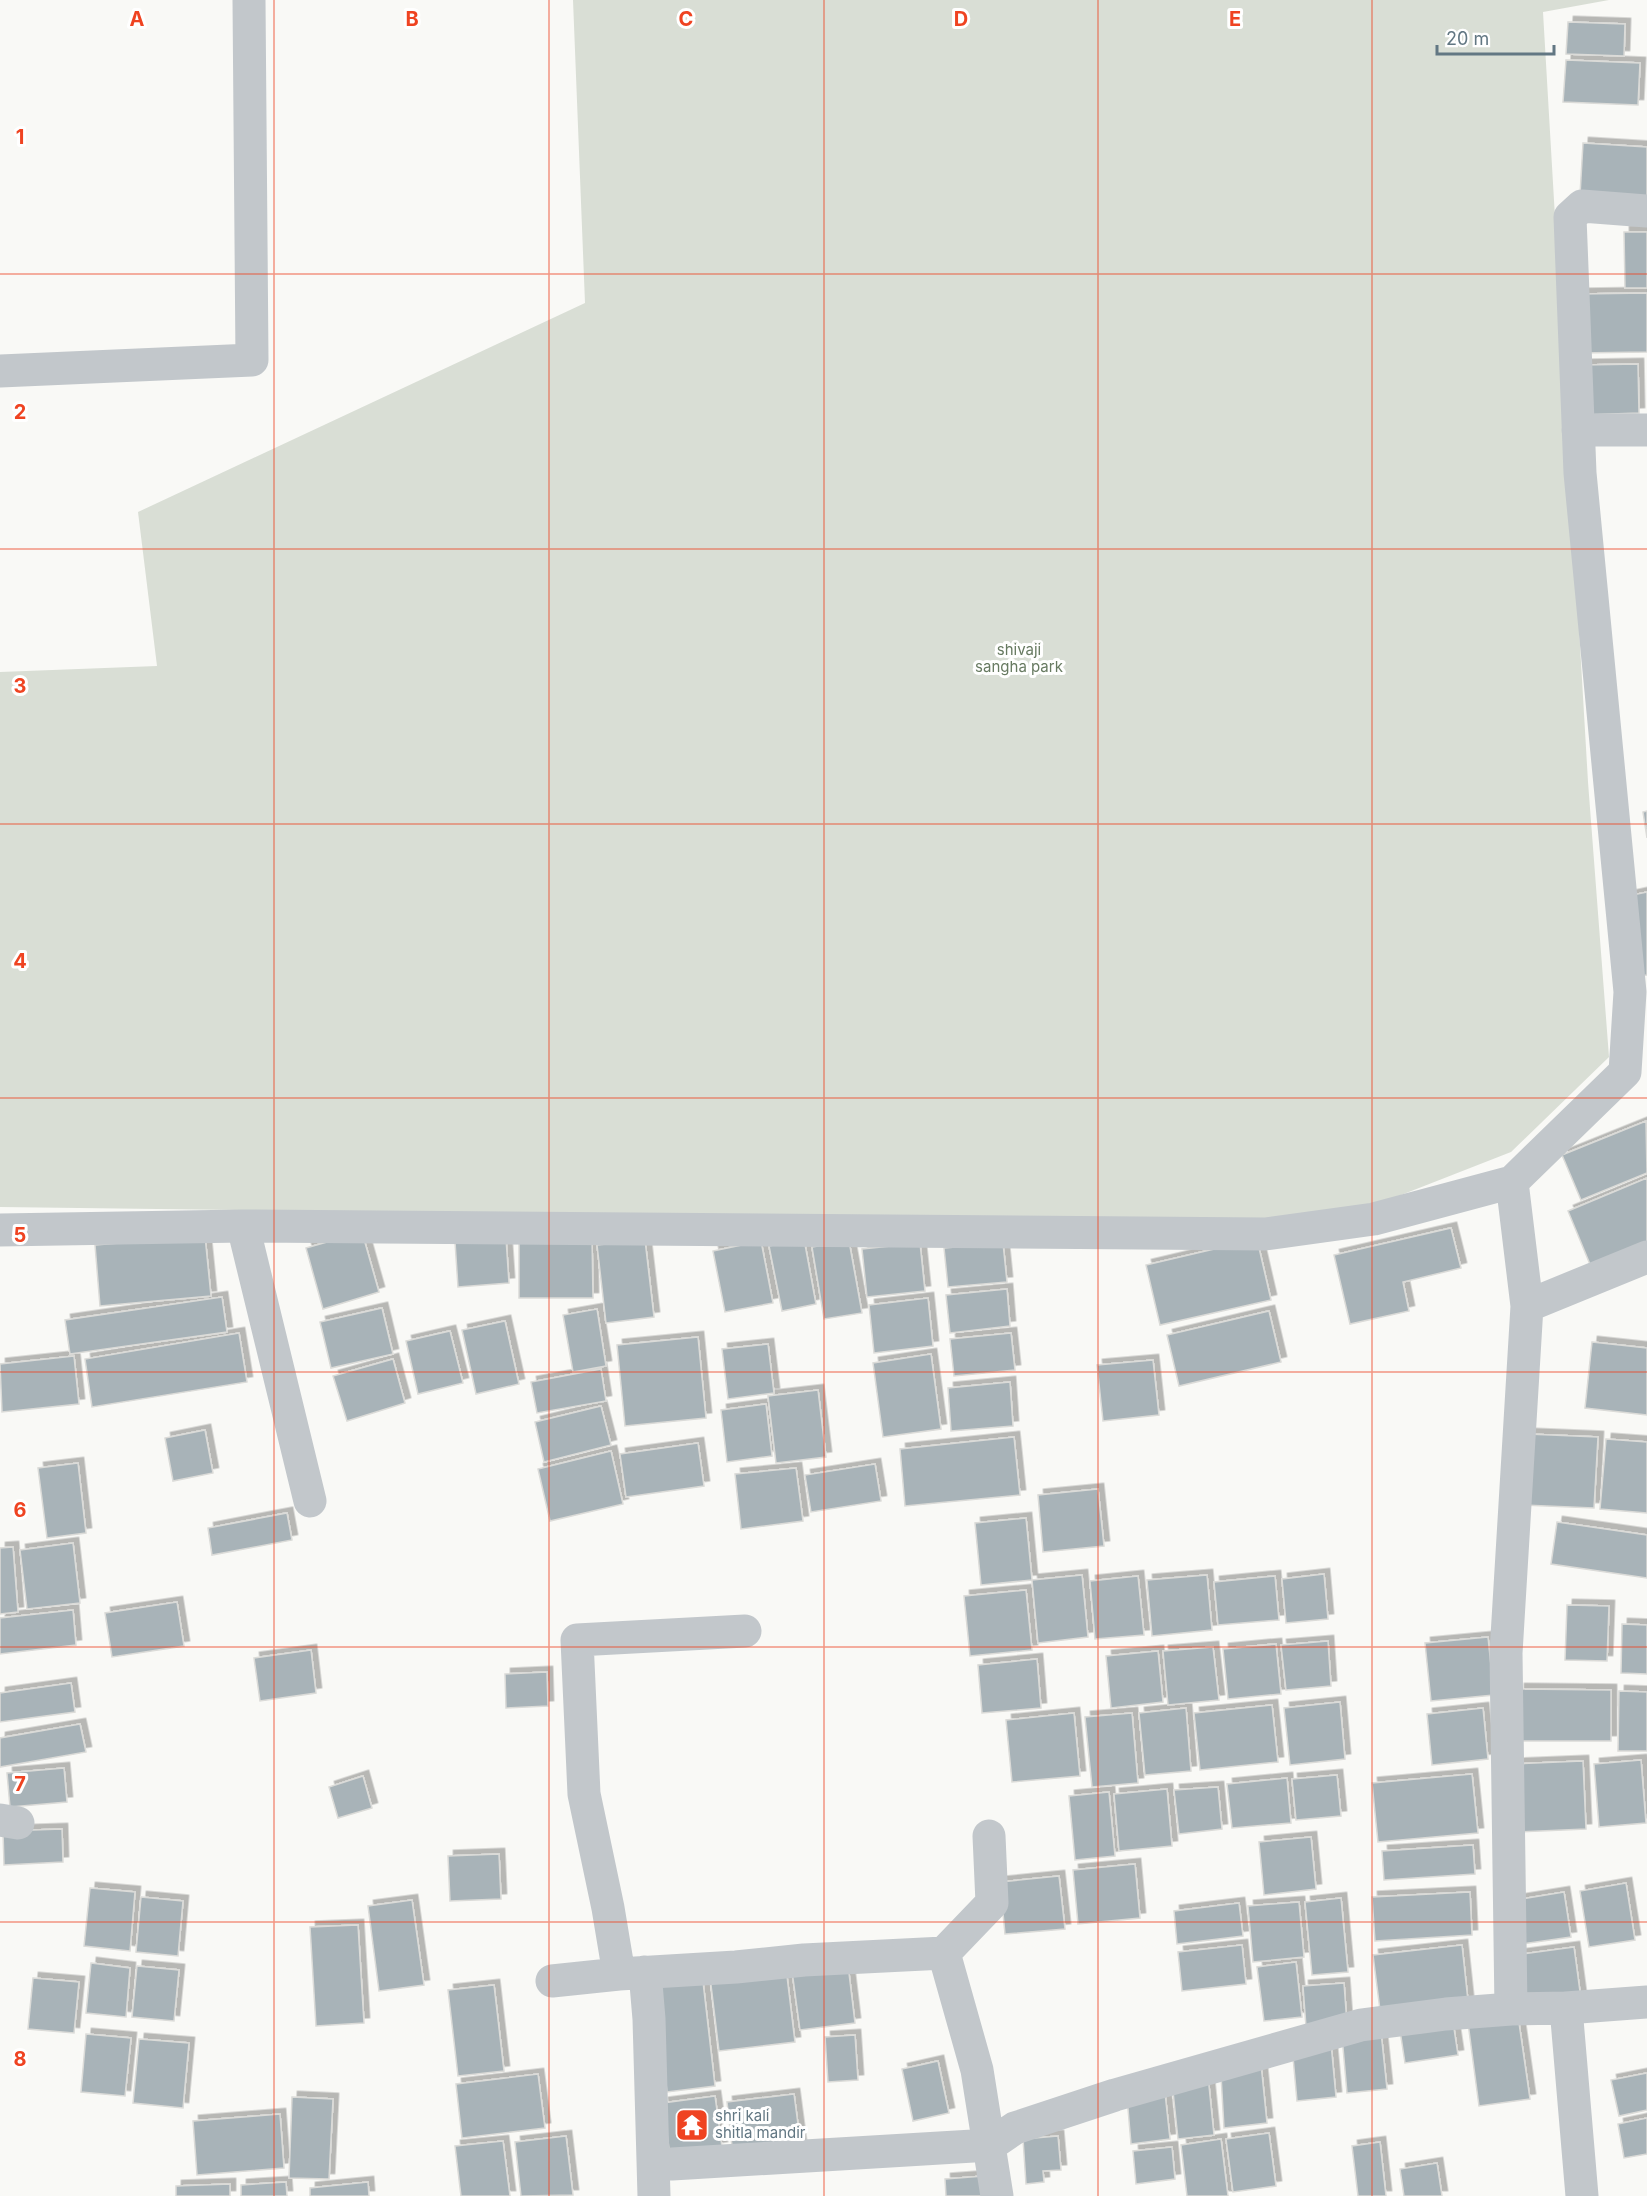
<svg xmlns="http://www.w3.org/2000/svg" width="1647" height="2196" font-family="Inter,sans-serif">
	<style>
		.green { fill: #d9ded5 }
		.building { fill: #a8b3b8; stroke: #dbdbd8; stroke-width: 1.5; filter: url(#shadow) }
		.lines { fill: none; stroke-linecap: round; stroke-linejoin: round }
		.minor { stroke: #c2c7cb; stroke-width: 33 }
		.grid { fill: none; stroke: #ef4321; stroke-width: 1.5; stroke-opacity: 0.55 }
		.labels { text-anchor: middle; stroke-width: 6; stroke-linejoin: round; paint-order: stroke }
		.park-label { font-size: 15px; fill: #677a61; stroke: #fff }
		.poi-label { font-size: 15px; fill: #627783; stroke: #fff; text-anchor: start }
		.grid-label { font-size: 20px; text-anchor: middle; font-weight: bold; fill: #ef4321; stroke: #fff; stroke-width: 6; stroke-linejoin: round; paint-order: stroke }
	</style>
	<defs>
		<filter id="shadow"><feDropShadow dx="5.5" dy="-5.5" stdDeviation="0" flood-color="#0004"/></filter>
	</defs>
	<rect width="100%" height="100%" fill="#f9f9f6"/>
	<path class="green" d="M573,0H1609L1543,12L1588,782L1609,1057L1511,1152L1327,1224L0,1207V672L157,666L138,512L585,303Z"/>
	<path class="building" d="M1568,22L1625,24L1624,56L1566,54Z
		M1566,60L1640,63L1638,105L1563,102Z
		M1583,143L1647,147V199L1580,195Z
		M1624,232H1647V288H1625Z
		M1647,293V352L1579,353V294Z
		M1638,364L1639,413L1583,415L1582,365Z
		M1647,811V838L1643,812Z
		M1647,892V975L1641,976L1628,896Z
		M1646,1121L1647,1173L1581,1200L1562,1155Z
		M1647,1178V1253L1594,1274L1568,1211Z
		M1451,1228L1461,1268L1403,1282L1409,1311L1350,1324L1334,1255Z
		M362,1232L379,1292L323,1309L306,1248Z
		M205,1236L211,1296L100,1306L95,1245Z
		M592,1237L593,1298H519V1238Z
		M506,1238L509,1283L458,1287L455,1242Z
		M804,1239L816,1304L782,1311L769,1246Z
		M1257,1239L1271,1300L1160,1325L1146,1265Z
		M645,1240L654,1317L606,1323L597,1245Z
		M761,1241L773,1303L725,1312L713,1251Z
		M849,1241L862,1313L824,1319L812,1247Z
		M920,1243L925,1291L867,1297L862,1249Z
		M1003,1243L1007,1282L948,1287L944,1248Z
		M1007,1289L1010,1326L950,1333L946,1295Z
		M222,1297L227,1332L70,1354L65,1320Z
		M928,1298L933,1346L874,1353L869,1305Z
		M382,1308L393,1354L331,1368L320,1322Z
		M597,1309L606,1366L573,1372L563,1315Z
		M1269,1311L1281,1362L1179,1386L1167,1335Z
		M505,1321L519,1384L476,1394L462,1330Z
		M450,1331L463,1383L418,1394L406,1341Z
		M239,1333L247,1382L92,1407L85,1359Z
		M1011,1333L1015,1370L954,1376L950,1339Z
		M698,1337L706,1418L625,1426L617,1345Z
		M1592,1342L1647,1348V1415L1585,1408Z
		M768,1344L774,1393L728,1399L722,1349Z
		M931,1354L941,1429L883,1437L873,1363Z
		M74,1356L79,1404L2,1412L0,1364Z
		M393,1359L405,1403L347,1421L333,1376Z
		M1153,1360L1159,1415L1103,1421L1097,1365Z
		M601,1369L606,1401L537,1413L531,1382Z
		M1010,1382L1013,1426L951,1431L948,1388Z
		M818,1390L826,1457L776,1463L768,1396Z
		M766,1404L772,1456L727,1462L721,1410Z
		M601,1406L611,1445L544,1462L535,1422Z
		M205,1430L213,1473L173,1481L165,1438Z
		M1527,1434L1598,1437L1594,1508L1523,1505Z
		M1014,1437L1020,1495L905,1506L900,1449Z
		M1606,1439L1647,1442V1513L1600,1509Z
		M698,1443L704,1486L626,1497L620,1454Z
		M611,1451L623,1504L550,1521L538,1469Z
		M78,1463L86,1533L47,1538L38,1468Z
		M875,1464L881,1501L811,1512L805,1475Z
		M796,1468L803,1521L741,1529L735,1474Z
		M1098,1489L1104,1546L1043,1552L1038,1495Z
		M287,1513L292,1540L212,1555L208,1528Z
		M1026,1518L1032,1580L981,1585L975,1523Z
		M1557,1522L1647,1535V1578L1551,1564Z
		M73,1543L80,1603L27,1609L20,1550Z
		M13,1547L18,1612L0,1614V1548Z
		M1324,1574L1328,1619L1286,1623L1282,1579Z
		M1082,1575L1088,1637L1038,1643L1032,1580Z
		M1207,1575L1212,1630L1152,1636L1147,1580Z
		M1138,1576L1144,1635L1095,1639L1090,1581Z
		M1275,1576L1279,1620L1218,1625L1214,1582Z
		M1026,1590L1032,1650L970,1656L964,1596Z
		M177,1602L184,1646L112,1657L105,1613Z
		M1567,1605L1609,1606L1607,1661L1565,1660Z
		M73,1610L76,1645L0,1654V1618Z
		M1622,1624L1647,1625V1674L1621,1673Z
		M1488,1637L1494,1695L1431,1701L1425,1643Z
		M1328,1641L1331,1686L1286,1690L1281,1645Z
		M1276,1644L1281,1694L1228,1699L1223,1649Z
		M1213,1647L1219,1700L1168,1705L1163,1651Z
		M311,1650L316,1693L260,1701L254,1658Z
		M1158,1651L1163,1702L1111,1708L1106,1656Z
		M1037,1659L1041,1708L982,1713L978,1665Z
		M547,1672L548,1706L506,1708L505,1674Z
		M71,1683L75,1712L0,1722V1693Z
		M1519,1689L1611,1690V1741H1519Z
		M1619,1691L1647,1692V1751H1618Z
		M1340,1702L1345,1759L1290,1765L1284,1708Z
		M1272,1705L1278,1762L1200,1770L1194,1713Z
		M1186,1708L1191,1771L1145,1775L1139,1713Z
		M1483,1708L1488,1759L1432,1765L1427,1714Z
		M1074,1713L1080,1776L1012,1782L1006,1720Z
		M1132,1713L1138,1783L1092,1787L1085,1717Z
		M80,1724L86,1752L0,1767V1738Z
		M1641,1760L1646,1823L1599,1827L1594,1764Z
		M1583,1761L1586,1829L1516,1832L1514,1764Z
		M64,1768L67,1802L10,1807L7,1773Z
		M1472,1774L1478,1833L1378,1842L1372,1783Z
		M1337,1775L1341,1816L1296,1820L1292,1779Z
		M363,1776L372,1808L338,1818L329,1787Z
		M1287,1778L1291,1823L1232,1828L1227,1784Z
		M1218,1787L1222,1829L1179,1834L1174,1790Z
		M1167,1789L1172,1846L1119,1851L1114,1794Z
		M1109,1792L1115,1856L1075,1860L1069,1796Z
		M62,1829L63,1862L4,1865L3,1831Z
		M1311,1837L1316,1889L1264,1895L1259,1842Z
		M1473,1845L1475,1874L1384,1880L1382,1851Z
		M499,1854L501,1899L450,1901L448,1856Z
		M1135,1864L1140,1918L1078,1924L1073,1870Z
		M1059,1876L1065,1929L1005,1934L1000,1882Z
		M1626,1883L1635,1940L1589,1947L1580,1891Z
		M90,1888L135,1892L130,1951L84,1946Z
		M1470,1892L1472,1935L1375,1941L1372,1897Z
		M1564,1892L1571,1937L1522,1944L1515,1900Z
		M141,1897L183,1901L178,1956L136,1952Z
		M1341,1898L1348,1972L1312,1975L1305,1902Z
		M412,1900L424,1985L379,1991L368,1906Z
		M1299,1902L1304,1957L1253,1962L1248,1906Z
		M1239,1903L1243,1936L1177,1944L1174,1911Z
		M358,1925L364,2023L316,2026L310,1927Z
		M1242,1945L1246,1984L1182,1991L1178,1952Z
		M1462,1945L1468,2001L1380,2010L1373,1955Z
		M1574,1947L1581,1999L1524,2008L1516,1955Z
		M1296,1962L1302,2017L1264,2021L1257,1967Z
		M91,1963L130,1968L126,2017L86,2013Z
		M848,1965L855,2023L800,2030L792,1971Z
		M137,1966L179,1970L174,2021L132,2017Z
		M786,1968L795,2042L719,2051L710,1977Z
		M702,1973L715,2086L667,2092L654,1979Z
		M33,1978L79,1982L74,2033L28,2029Z
		M1344,1983L1347,2024L1306,2027L1303,1986Z
		M494,1985L504,2071L458,2076L448,1990Z
		M1452,2015L1458,2055L1405,2063L1399,2024Z
		M1518,2016L1530,2099L1479,2106L1468,2023Z
		M1381,2032L1387,2089L1347,2093L1342,2036Z
		M86,2034L131,2038L125,2096L81,2092Z
		M855,2035L858,2080L828,2082L825,2037Z
		M139,2039L189,2043L183,2108L133,2103Z
		M1331,2043L1336,2097L1297,2101L1292,2046Z
		M938,2061L949,2113L913,2121L902,2069Z
		M1261,2064L1267,2123L1224,2128L1221,2075Z
		M1647,2073V2110L1619,2116L1611,2080Z
		M538,2074L545,2128L462,2138L456,2084Z
		M1208,2076L1214,2135L1178,2139L1172,2082Z
		M1165,2093L1170,2139L1131,2144L1127,2097Z
		M794,2094L801,2147L733,2155L727,2102Z
		M715,2096L722,2147L670,2156L663,2103Z
		M292,2097L333,2099L329,2179L289,2178Z
		M280,2114L284,2168L197,2175L193,2121Z
		M1647,2118V2154L1624,2158L1618,2124Z
		M1269,2133L1276,2186L1233,2192L1226,2139Z
		M566,2136L573,2195L521,2196L515,2142Z
		M1058,2136L1061,2170L1043,2171L1044,2182L1026,2184L1023,2139Z
		M1221,2139L1228,2196H1187L1181,2145Z
		M503,2141L510,2196H461L455,2146Z
		M1380,2142L1386,2196H1358L1352,2146Z
		M1172,2147L1175,2179L1136,2184L1133,2151Z
		M1437,2163L1442,2196H1404L1400,2169Z
		M984,2176L986,2196H946L945,2179Z
		M286,2182L287,2196H241V2185Z
		M368,2182L369,2196H310V2188Z
		M230,2184V2196H176V2186Z"/>
	<g class="lines">
		<path class="minor" d="M0,371L252,360L249,0
			M1578,430H1647
			M243,1226L310,1501
			M0,1230L243,1226L1265,1234L1374,1219L1512,1182L1625,1072L1630,992L1580,473L1570,217L1582,206L1647,211
			M1527,1306L1647,1257
			M745,1631L577,1640L584,1794L608,1908L619,1974L736,1967L804,1960L944,1953L977,2070L997,2196
			M0,1820L18,1823
			M944,1953L992,1903L989,1836
			M645,1972L649,2019L654,2196
			M552,1981L619,1974
			M1566,2008L1582,2196
			M1511,2009L1506,1653L1527,1306L1512,1182
			M672,2164L990,2145L1015,2128L1115,2095L1361,2025L1446,2014L1511,2009L1566,2008L1647,2002"/>
	</g>
	<path class="grid" d="M274,0V2196M549,0V2196M824,0V2196M1098,0V2196M1372,0V2196M0,274H1647M0,549H1647M0,824H1647M0,1098H1647M0,1372H1647M0,1647H1647M0,1922H1647"/>
	<defs>
		<g id="temple-square" transform="scale(1.725)"><rect x="-9" y="-9" width="18" height="18" rx="4" fill="#ef4321" stroke="#fff"/><path d="M0-6L5-2H3V0L6.5 2.5H4V6H1.5V3h-3V6H-4V2.5H-6.5L-3 0V-2H-5Z" fill="#fff"/></g>
	</defs>
	<g fill-rule="evenodd">
		<use href="#temple-square" x="692" y="2125"/>
	</g>
	<g class="labels">
		<g class="park-label">
			<text x="1019" y="655">shivaji<tspan x="1019" dy="17">sangha park</tspan></text>
		</g>
		<g class="poi-label">
			<text x="715" y="2121">shri kali<tspan x="715" dy="17">shitla mandir</tspan></text>
		</g>
	</g>
	<g class="grid-label">
		<text x="137" y="26">A</text>
		<text x="412" y="26">B</text>
		<text x="686" y="26">C</text>
		<text x="961" y="26">D</text>
		<text x="1235" y="26">E</text>
		<text x="20" y="144">1</text>
		<text x="20" y="419">2</text>
		<text x="20" y="693">3</text>
		<text x="20" y="968">4</text>
		<text x="20" y="1242">5</text>
		<text x="20" y="1517">6</text>
		<text x="20" y="1791">7</text>
		<text x="20" y="2066">8</text>
	</g>
	<path d="M1437 45v9h117v-9" fill="none" stroke="#627783" stroke-width="3"/>
	<text x="1446" y="45" font-size="18" fill="#627783" stroke="#ffffff" stroke-width="4.5" paint-order="stroke">20 m</text>
</svg>
